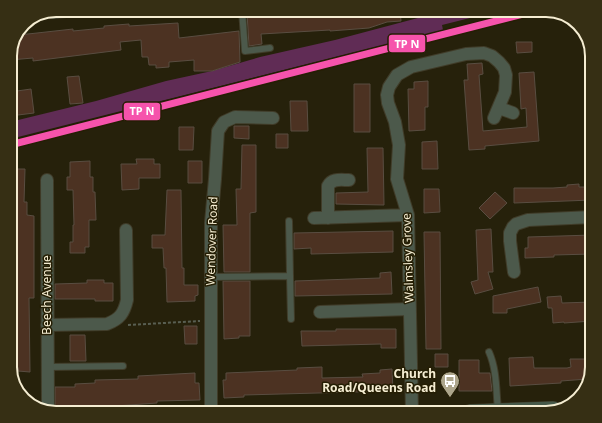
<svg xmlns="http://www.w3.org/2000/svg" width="602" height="423" font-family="'Noto Sans',sans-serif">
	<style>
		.green { fill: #602c55 }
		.building { fill: #4c3222; stroke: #594d41 }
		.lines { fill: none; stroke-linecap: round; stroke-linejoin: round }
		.service-casing { stroke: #403c29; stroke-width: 8 }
		.minor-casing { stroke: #403c29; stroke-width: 14 }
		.tertiary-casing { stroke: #403c29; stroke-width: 16 }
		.secondary-casing { stroke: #403c29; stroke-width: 18 }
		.path { stroke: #595f52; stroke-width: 2; stroke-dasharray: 3 2; stroke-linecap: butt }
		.service { stroke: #4c594b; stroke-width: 6 }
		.minor { stroke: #4c594b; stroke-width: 12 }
		.tertiary { stroke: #4c594b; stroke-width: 15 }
		.secondary { stroke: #465949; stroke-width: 17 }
		.bus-1-casing { stroke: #251e04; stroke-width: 9 }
		.bus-1 { stroke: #bb8660; stroke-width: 6 }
		.rail-1-casing { stroke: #251e04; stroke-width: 10 }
		.rail-1 { stroke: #f653ac; stroke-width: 7 }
		.labels { text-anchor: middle; stroke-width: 3; stroke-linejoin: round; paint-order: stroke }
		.street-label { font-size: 12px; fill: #f5edd2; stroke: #251e04 }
		.poi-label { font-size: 12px; font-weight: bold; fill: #f5edd2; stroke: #251e04; text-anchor: end }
		.rim { fill: none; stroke: #f5edd2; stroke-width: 2 }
		.line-badge { stroke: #251e04; stroke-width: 1.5 }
		.badge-label { font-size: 11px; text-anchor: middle; font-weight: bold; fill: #fff }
	</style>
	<rect width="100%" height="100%" fill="#26210b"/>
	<path class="green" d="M448,10H502L442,25L443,30L10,139V122L96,101L166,81L212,71L260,57L335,40Z"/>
	<path class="building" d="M303,10H400L401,21L387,22L369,28L330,31V30L261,34L262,44L249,46L247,13Z
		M178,23L179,38L239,31L240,62L212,71H194V60L169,62V67L156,68V65H149L148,57H142L141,40L120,42L121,50L33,61V58L10,60V53L19,35L73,29V31L104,28V26L129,24V26Z
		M516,42H532V52L517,53Z
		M482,63L483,74L479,75L483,131L527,127L526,108L521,109L519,73L534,72L539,141L485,146V149L469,150L464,80H468L467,64Z
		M79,76L83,103L70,104L67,77Z
		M428,81V107H425V130L409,131L408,89H414V82Z
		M354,84H370V132H354Z
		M31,89L34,113L10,116V92Z
		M290,101H307L308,131H291Z
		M234,126H249V139L234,138Z
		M179,127H194L193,150H179Z
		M276,134H288V148H276Z
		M437,141L438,169H422V142Z
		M242,145H256V212L250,213V272H224L223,225H237L236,189H241Z
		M367,148H383L384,205L336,204V193L368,192Z
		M136,159H154V164H160V178H139V189L122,190L121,164H137Z
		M90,161V177H93V192H95L96,220H89V247H85V253H70V242H73V225H74L73,190H67V177H70V162Z
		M188,161H202V183H188Z
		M10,169H25L24,202H27V215L34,216V298H29L30,372L18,371V367H14V339H10V320H14V294H10Z
		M579,184V187H592V200L514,203V188H553L567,187V185Z
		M424,189H439L440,212L424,213Z
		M167,190H181L182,268H184V285H198V295L195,296V301L167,302L166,268H164L163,248H152V235H165Z
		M495,192L507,203L490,219L479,208Z
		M491,229L493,272H488L493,289L475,294L471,282L478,280L476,230Z
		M393,231V252L311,254V248L294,249V233Z
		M424,232H440L441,349H426Z
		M592,235V254L554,255V257L525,258V248H528V237Z
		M391,272L392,294L295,296V281L380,278V273Z
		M87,280H104V283H113V301H95V299H55V284L87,283Z
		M223,281H250V336H239V338L224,339Z
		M538,287L541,302L507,309V313H493V296Z
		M561,296L562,303L592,302V321L564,323V322L553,323L552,308H548L547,297Z
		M184,326H197V344H185Z
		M336,329H396V348H381V344L302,346L301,331H336Z
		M70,335H85L86,361H70Z
		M435,354H448V367H435Z
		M533,357L534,368H567L571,367L570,359H585L586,367L589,366L590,374L588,379L561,381V383L510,386L509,358Z
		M459,360H479V373H490L492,391H459Z
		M322,367V378L363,377L362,374L380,373V370L392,369L393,391L244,395V397L224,398L223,380H226V373L297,370V368Z
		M195,373V383H199L200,400L157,401V403L115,406V408L95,409V411L75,412V413H55V387H75V384L95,383V380L138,379V376Z"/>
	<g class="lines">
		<g class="service-casing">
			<path id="service" d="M242,10L245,51L270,48
				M290,276L291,319
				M210,277L290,276L289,221
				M489,352C497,370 496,391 498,410
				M47,367L123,366
				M578,397L584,392"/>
		</g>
		<g class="minor-casing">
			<path id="minor" d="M499,108L513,113
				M47,180L48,410
				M314,218L408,215
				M328,218V186C332,178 341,180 349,180
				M514,272L510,241V233L513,227L516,224L528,220L592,217
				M320,312L410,309
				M47,325L107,324C120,319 124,313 127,300L126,230
				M211,413V223L215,179L218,131L224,122L235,117L273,118
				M412,413L408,215L397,179L399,145L395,122L388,103L387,95L389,87L397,75L411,67L466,54L484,53L492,56L499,62L504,68L506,75L505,92L494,118"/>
		</g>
		<g class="tertiary-casing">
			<path id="tertiary" d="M53,11L66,10"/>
		</g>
		<g class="secondary-casing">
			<path id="secondary" d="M470,413L553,410"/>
		</g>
		<path class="path" d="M128,325L200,321"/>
		<use href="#service" class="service"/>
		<use href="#minor" class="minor"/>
		<use href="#tertiary" class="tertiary"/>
		<use href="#secondary" class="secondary"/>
		<g class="bus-1-casing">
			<path id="bus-1" d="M470,413L552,410"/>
		</g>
		<use href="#bus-1" class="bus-1"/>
		<g class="rail-1-casing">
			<path id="rail-1" d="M10,145L539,10"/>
		</g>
		<use href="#rail-1" class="rail-1"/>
	</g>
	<defs>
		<g id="bus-pin" transform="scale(1)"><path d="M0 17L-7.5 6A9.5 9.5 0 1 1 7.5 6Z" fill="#ada68c" stroke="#251e04"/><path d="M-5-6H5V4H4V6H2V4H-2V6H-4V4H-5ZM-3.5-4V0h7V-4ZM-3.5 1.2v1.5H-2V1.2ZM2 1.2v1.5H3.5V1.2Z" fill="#fff"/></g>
	</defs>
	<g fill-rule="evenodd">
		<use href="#bus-pin" x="450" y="381"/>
	</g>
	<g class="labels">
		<g class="street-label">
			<text transform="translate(212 241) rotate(-88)" y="4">Wendover Road</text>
			<text transform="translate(408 258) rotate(-92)" y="4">Walmsley Grove</text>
			<text transform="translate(47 295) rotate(-90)" y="4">Beech Avenue</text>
		</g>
		<g class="poi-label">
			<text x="436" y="378">Church<tspan x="436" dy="14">Road/Queens Road</tspan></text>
		</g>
	</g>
	<path d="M0 0H602V423H0ZM56 17H546A39 39 0 0 1 585 56V367A39 39 0 0 1 546 406H56A39 39 0 0 1 17 367V56A39 39 0 0 1 56 17Z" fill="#362f14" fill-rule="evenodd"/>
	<path class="rim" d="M56 17H546A39 39 0 0 1 585 56V367A39 39 0 0 1 546 406H56A39 39 0 0 1 17 367V56A39 39 0 0 1 56 17Z"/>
	<g class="line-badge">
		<rect x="388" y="34" width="38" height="19" rx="4" fill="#f653ac"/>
		<rect x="123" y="102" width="38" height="19" rx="4" fill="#f653ac"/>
	</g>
	<g class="badge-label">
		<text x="407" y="48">TP N</text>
		<text x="142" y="115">TP N</text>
	</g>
</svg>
